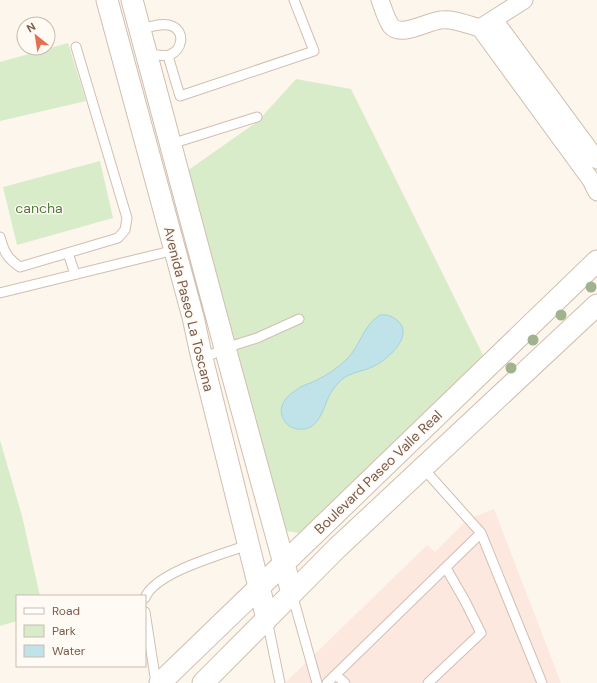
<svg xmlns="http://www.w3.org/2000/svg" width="597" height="683" font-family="'DM Sans',sans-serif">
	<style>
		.commercial { fill: #fde8e0 }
		.green { fill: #d8ecc9 }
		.water { fill: #bfe3e8; stroke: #a5d3da }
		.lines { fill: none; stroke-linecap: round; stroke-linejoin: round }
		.service-casing { stroke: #d1beb0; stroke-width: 11 }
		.minor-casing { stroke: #d1beb0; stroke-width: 19 }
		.tertiary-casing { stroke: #d1beb0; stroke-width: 23 }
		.service { stroke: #fff; stroke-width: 9 }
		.minor { stroke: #fff; stroke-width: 17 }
		.tertiary { stroke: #fff; stroke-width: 21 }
		.tree { fill: #a0b28e }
		.labels { text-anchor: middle; stroke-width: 3; stroke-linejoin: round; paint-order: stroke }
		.park-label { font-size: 14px; fill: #537a41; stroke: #fffaf3 }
		.street-label { font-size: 14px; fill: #7a5c4d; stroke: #fffaf3 }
	</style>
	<rect width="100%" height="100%" fill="#fdf6ec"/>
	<path class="commercial" d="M494,509L561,683H285L427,545L435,552L468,519Z"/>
	<path class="green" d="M68,43L86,101L0,121V62Z
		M296,79L351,89L483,355L305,534L280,530L187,171L258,121Z
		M100,161L113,218L17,245L3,187Z
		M0,440L22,516L40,596H17V621L0,626Z"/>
	<path class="water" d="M380,315C386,314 392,316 397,320C416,336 386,361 372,367C361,372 351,372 341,380C337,384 333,389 330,394C323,408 319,432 298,429C294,429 288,426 285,422C276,409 284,398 296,390C301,386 308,384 315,381C327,375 338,368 347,359C360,346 364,324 380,315Z"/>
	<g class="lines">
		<g class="service-casing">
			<path id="service" d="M140,29C150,27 163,22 172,26C186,32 182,51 169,55C163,57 153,54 147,53
				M168,56L180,96L314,51L294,0
				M171,144L257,117
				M0,237C4,252 7,258 20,267L118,238L125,230L127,218L76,47
				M68,253L75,274
				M0,293L175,250
				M201,354L207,355L213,354L225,348L257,338L299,319
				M423,468L481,533L542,683
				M292,594L317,683
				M145,598C155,572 223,554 248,545
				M145,612L156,683
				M267,620L280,683
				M336,675L345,683
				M327,683L481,533
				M428,683L481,633L465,601L446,568"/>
		</g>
		<g class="minor-casing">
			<path id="minor" d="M380,0C383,8 386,19 391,26C401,38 428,21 441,20C453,18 468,25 480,28L524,0
				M494,20L597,160
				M480,28L591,180L597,192"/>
		</g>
		<g class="tertiary-casing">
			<path id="tertiary" d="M107,0L193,317L201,354L267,619
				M132,0L225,348L292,593
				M160,683L597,261
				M203,683L337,548L597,305"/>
		</g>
		<use href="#service" class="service"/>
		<use href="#minor" class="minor"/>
		<use href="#tertiary" class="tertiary"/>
	</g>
	<g class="tree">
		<circle cx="591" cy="287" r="5.5"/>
		<circle cx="561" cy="315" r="5.5"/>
		<circle cx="533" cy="340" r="5.5"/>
		<circle cx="511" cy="368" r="5.5"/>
	</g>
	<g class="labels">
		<g class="park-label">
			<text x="39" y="213">cancha</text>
		</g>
		<g class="street-label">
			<text transform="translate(189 309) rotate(76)" y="5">Avenida Paseo La Toscana</text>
			<text transform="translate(378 472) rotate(-44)" y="5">Boulevard Paseo Valle Real</text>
		</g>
	</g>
	<rect x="16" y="595" width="130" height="72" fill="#fffaf3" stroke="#cabbb1"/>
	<rect x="24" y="608" width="20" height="6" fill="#ffffff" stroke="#cabbb1"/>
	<text x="52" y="615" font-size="12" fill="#7a5c4d">Road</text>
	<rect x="24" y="625" width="20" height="12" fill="#d8ecc9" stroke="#cabbb1"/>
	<text x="52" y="635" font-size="12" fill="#7a5c4d">Park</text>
	<rect x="24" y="645" width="20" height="12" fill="#bfe3e8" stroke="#cabbb1"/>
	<text x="52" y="655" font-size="12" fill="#7a5c4d">Water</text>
	<g transform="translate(36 36) rotate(330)"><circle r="19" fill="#fffaf3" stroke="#cabbb1"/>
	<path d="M0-3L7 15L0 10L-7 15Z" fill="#e76f51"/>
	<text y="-6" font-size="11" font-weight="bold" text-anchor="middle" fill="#7a5c4d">N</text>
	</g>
</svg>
